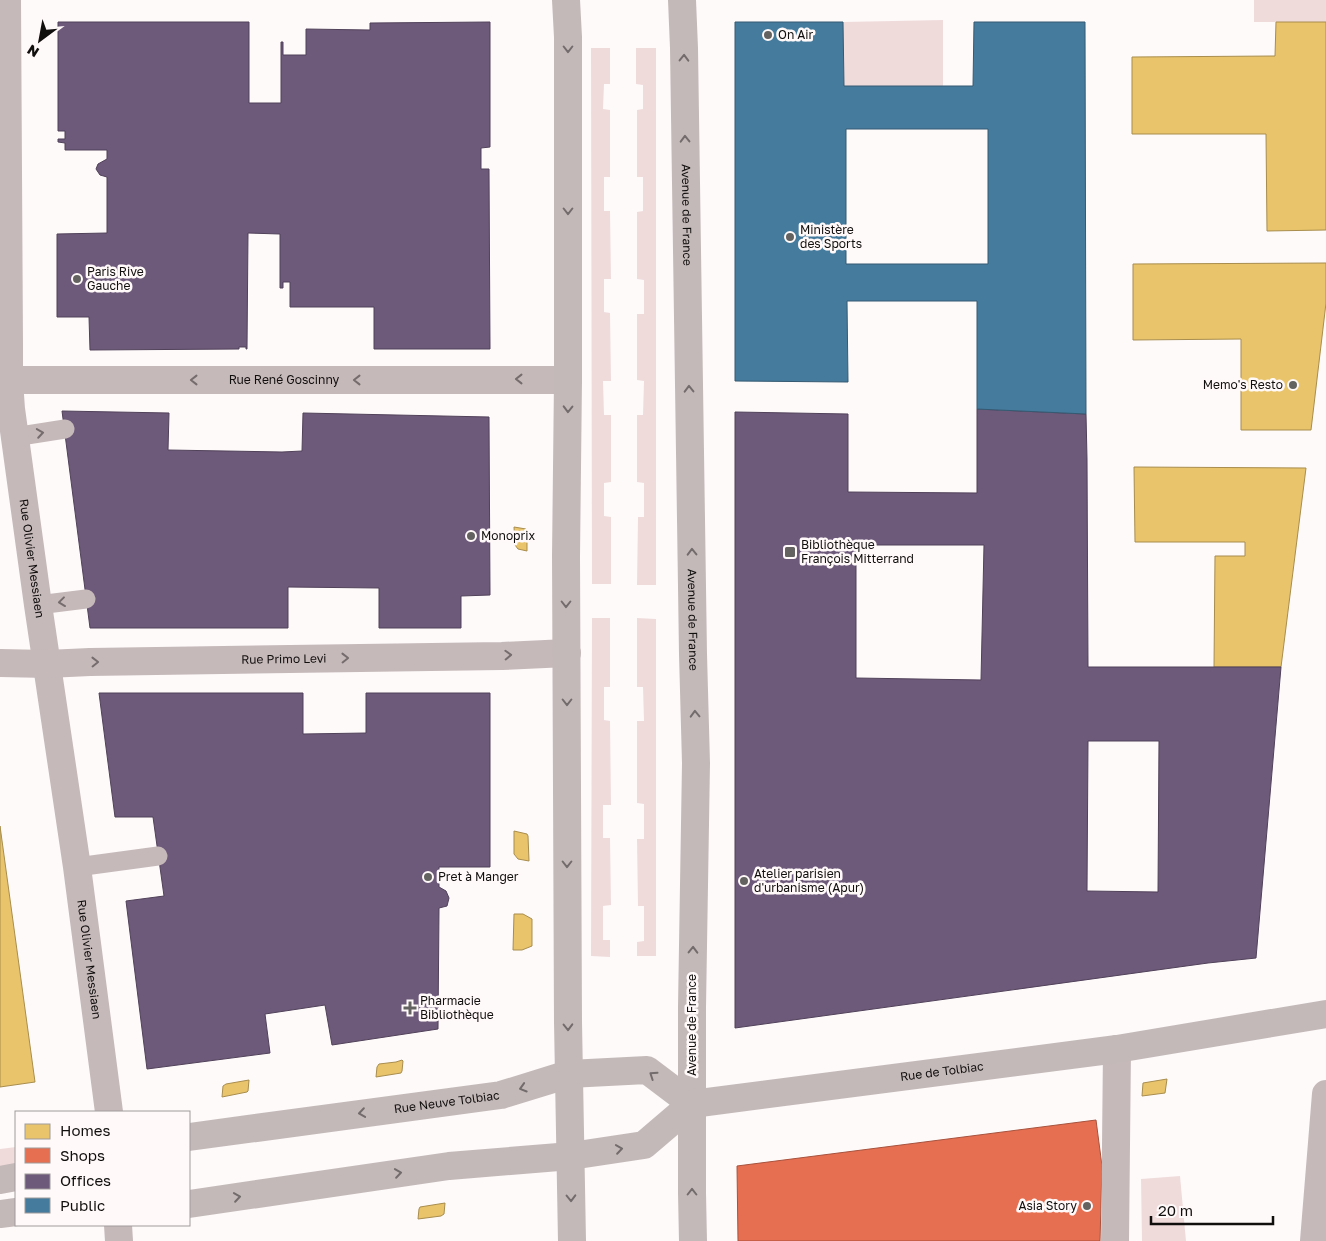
<svg xmlns="http://www.w3.org/2000/svg" width="1326" height="1241" font-family="'Golos Text',sans-serif">
	<style>
		.green { fill: #f0dbdb }
		.homes { fill: #e9c46a; stroke: #a88d4e }
		.shops { fill: #e76f51; stroke: #a7523d }
		.offices { fill: #6d597a; stroke: #51425a; fill-rule: evenodd }
		.public { fill: #457b9d; stroke: #355a72; fill-rule: evenodd }
		.lines { fill: none; stroke-linecap: round; stroke-linejoin: round }
		.lane { stroke: #c6b9ba; stroke-width: 19 }
		.street { stroke: #c6b9ba; stroke-width: 28 }
		.secondary { stroke: #c4b9b9; stroke-width: 28 }
		.oneway { stroke: #736c6c }
		.oneway2 { stroke: #756c6d }
		.poi-dot { fill: #646161; stroke: #fff9f9; stroke-width: 2 }
		.labels { text-anchor: middle; stroke-width: 5; stroke-linejoin: round; paint-order: stroke }
		.poi-label { font-size: 12px; fill: #110e0e; stroke: #fff9f9; text-anchor: start }
		.street-label { font-size: 12px; fill: #110e0e; stroke: #fff9f9 }
	</style>
	<rect width="100%" height="100%" fill="#fefafa"/>
	<path class="green" d="M1254,0H1326V22H1254Z
		M943,20V86H844L843,22Z
		M591,48H610V84H604L603,109L610,110V177H604V211H610L611,279H604V312L610,313L611,381H603L604,415H611V482L604,483V516L611,517V584H592Z
		M636,48H656V585H637L638,517H644V483L637,482V415H643L644,381L637,380V314H644V280L637,279V212L643,211V177H637V110L643,109V85L636,84Z
		M592,618H610V687H604V720L610,721L611,805H603V838H610L611,905L603,906V940H610V957L591,956Z
		M637,618L656,619V956H637V942L644,941V906H638L637,839H644V804L637,803V721H644L643,687H637Z
		M16,1147V1165L0,1167V1149Z
		M1180,1176L1186,1241H1142L1141,1179Z"/>
	<path class="homes" d="M1276,22H1326V230L1267,231L1266,134H1132V57L1275,56Z
		M1326,263V303L1311,430H1241V339L1133,340V264Z
		M1134,467L1306,468L1281,667H1214L1215,556H1245V542H1135Z
		M514,527L526,529L527,531V551L518,549L515,545Z
		M0,826L35,1082L0,1087Z
		M514,831L527,834L528,836L529,861L518,859L514,854Z
		M514,914H523L532,919V946L522,950H513Z
		M402,1060L403,1061L402,1071L401,1073L376,1077L377,1067L379,1064L396,1062Z
		M1167,1079L1165,1093L1142,1096L1143,1083Z
		M249,1080L248,1091L247,1092L222,1097L223,1086L226,1084Z
		M445,1203L444,1214L441,1216L418,1219L419,1209L420,1207Z"/>
	<path class="shops" d="M1096,1120L1102,1166L1100,1241H738L737,1166Z"/>
	<path class="offices" d="M58,22H249V103H281V42H283V55H306V29L370,30V23L490,22V147L481,148V169H489L490,349H374V307H290V282H283V288H280V234L248,233L247,349H246V347H239V349L90,350L89,317H57V234L107,233V177L100,175L96,169L98,164L107,159V150H65V143L58,142V139H65V131H58Z
		M977,409L1086,414L1087,459L1088,667H1281L1256,958L1208,963L735,1028V412L848,414V492L977,493ZM856,545H984L981,680L856,678ZM1088,741H1159L1158,892L1087,891Z
		M62,411L169,413L168,450L282,452L302,451L303,413L489,417L490,595L461,596V628H379V588L288,587V628H90Z
		M99,693H303V734L366,733V693H490V867H439V887L446,891L449,898L447,906L439,908L438,1029L332,1045L325,1005L265,1014L270,1053L147,1069L126,901L164,896L153,817H115Z"/>
	<path class="public" d="M735,22H843L844,86H973L974,22H1085L1086,414L977,409V301H847L848,382L735,381ZM846,129H988V264H846Z"/>
	<g class="lines">
		<path class="lane" d="M14,437L65,429
			M38,605L86,599
			M77,867L158,856"/>
		<g class="street">
			<path id="s1" d="M7,0L9,344V381L11,409L38,605L77,867L109,1112"/>
			<path id="s2" d="M0,380H568"/>
			<path id="s3" d="M0,663L47,664L90,662L502,656L567,653"/>
			<path d="M118,1225L119,1241"/>
			<path d="M1115,1241L1117,1049"/>
			<path d="M1314,1241L1326,1094"/>
		</g>
		<g class="secondary">
			<path d="M566,0L568,37V380L566,556L568,1022L572,1241"/>
			<path id="s4" d="M682,0L684,48L693,654L696,763L692,1007V1193L693,1241"/>
			<path id="s5" d="M189,1137L501,1095L569,1074L647,1070L692,1104"/>
			<path d="M0,1180L16,1177"/>
			<path id="s6" d="M189,1204L449,1166L571,1156L644,1145L692,1104L1117,1049L1326,1014"/>
			<path d="M0,1214L16,1212"/>
		</g>
	</g>
	<defs><path id="oneway-chevron" d="M-2-3.5L2.5 0L-2 3.5" fill="none" stroke-width="1.6" stroke-linecap="round" stroke-linejoin="round" transform="scale(1.25)"/></defs>
	<g class="oneway">
		<use href="#oneway-chevron" transform="translate(568 49) rotate(90)"/>
		<use href="#oneway-chevron" transform="translate(684 58) rotate(-89)"/>
		<use href="#oneway-chevron" transform="translate(685 139) rotate(-91)"/>
		<use href="#oneway-chevron" transform="translate(568 211) rotate(90)"/>
		<use href="#oneway-chevron" transform="translate(689 389) rotate(-91)"/>
		<use href="#oneway-chevron" transform="translate(568 409) rotate(91)"/>
		<use href="#oneway-chevron" transform="translate(692 552) rotate(-91)"/>
		<use href="#oneway-chevron" transform="translate(566 604) rotate(90)"/>
		<use href="#oneway-chevron" transform="translate(567 702) rotate(90)"/>
		<use href="#oneway-chevron" transform="translate(695 714) rotate(-92)"/>
		<use href="#oneway-chevron" transform="translate(567 864) rotate(90)"/>
		<use href="#oneway-chevron" transform="translate(693 950) rotate(-89)"/>
		<use href="#oneway-chevron" transform="translate(568 1027) rotate(89)"/>
		<use href="#oneway-chevron" transform="translate(653 1075) rotate(-146)"/>
		<use href="#oneway-chevron" transform="translate(523 1088) rotate(163)"/>
		<use href="#oneway-chevron" transform="translate(362 1113) rotate(172)"/>
		<use href="#oneway-chevron" transform="translate(619 1149) rotate(-8)"/>
		<use href="#oneway-chevron" transform="translate(398 1173) rotate(-8)"/>
		<use href="#oneway-chevron" transform="translate(692 1192) rotate(-90)"/>
		<use href="#oneway-chevron" transform="translate(237 1197) rotate(-8)"/>
		<use href="#oneway-chevron" transform="translate(571 1198) rotate(89)"/>
	</g>
	<g class="oneway2">
		<use href="#oneway-chevron" transform="translate(519 379) rotate(-180)"/>
		<use href="#oneway-chevron" transform="translate(194 380) rotate(180)"/>
		<use href="#oneway-chevron" transform="translate(357 380) rotate(180)"/>
		<use href="#oneway-chevron" transform="translate(40 433) rotate(-9)"/>
		<use href="#oneway-chevron" transform="translate(62 602) rotate(173)"/>
		<use href="#oneway-chevron" transform="translate(508 655) rotate(-2)"/>
		<use href="#oneway-chevron" transform="translate(345 658) rotate(-1)"/>
		<use href="#oneway-chevron" transform="translate(95 662) rotate(-1)"/>
	</g>
	<g class="poi-dot">
		<circle cx="768" cy="35" r="5"/>
		<circle cx="790" cy="237" r="5"/>
		<circle cx="77" cy="279" r="5"/>
		<circle cx="1293" cy="385" r="5"/>
		<circle cx="471" cy="536" r="5"/>
		<rect x="784" y="546" width="12" height="12" rx="2.5"/>
		<circle cx="428" cy="877" r="5"/>
		<circle cx="744" cy="881" r="5"/>
		<path d="M407.5 1000.5h5v5h5v5h-5v5h-5v-5h-5v-5h5z"/>
		<circle cx="1087" cy="1206" r="5"/>
	</g>
	<g class="labels">
		<g class="poi-label">
			<text x="778" y="39">On Air</text>
			<text x="800" y="234">Ministère<tspan x="800" dy="14">des Sports</tspan></text>
			<text x="87" y="276">Paris Rive<tspan x="87" dy="14">Gauche</tspan></text>
			<text x="1283" y="389" text-anchor="end">Memo's Resto</text>
			<text x="481" y="540">Monoprix</text>
			<text x="801" y="549">Bibliothèque<tspan x="801" dy="14">François Mitterrand</tspan></text>
			<text x="754" y="878">Atelier parisien<tspan x="754" dy="14">d'urbanisme (Apur)</tspan></text>
			<text x="438" y="881">Pret à Manger</text>
			<text x="420" y="1005">Pharmacie<tspan x="420" dy="14">Bibliothèque</tspan></text>
			<text x="1077" y="1210" text-anchor="end">Asia Story</text>
		</g>
		<g class="street-label">
			<text dy="4" stroke="none"><textPath href="#s4" startOffset="215">Avenue de France</textPath></text>
			<text dy="4" stroke="none"><textPath href="#s2" startOffset="284">Rue René Goscinny</textPath></text>
			<text dy="4" stroke="none"><textPath href="#s1" startOffset="560">Rue Olivier Messiaen</textPath></text>
			<text dy="4" stroke="none"><textPath href="#s4" startOffset="620">Avenue de France</textPath></text>
			<text dy="4" stroke="none"><textPath href="#s3" startOffset="284">Rue Primo Levi</textPath></text>
			<text dy="4" stroke="none"><textPath href="#s1" startOffset="965">Rue Olivier Messiaen</textPath></text>
			<text transform="translate(692 1025) rotate(-90)" y="4">Avenue de France</text>
			<text dy="4" stroke="none"><textPath href="#s6" startOffset="774">Rue de Tolbiac</textPath></text>
			<text dy="4" stroke="none"><textPath href="#s5" startOffset="260">Rue Neuve Tolbiac</textPath></text>
		</g>
	</g>
	<rect x="15" y="1111" width="175" height="115" fill="#fff9f9" stroke="#a09b9b"/>
	<rect x="25" y="1124" width="25" height="15" fill="#e9c46a" stroke="#a09b9b"/>
	<text x="60" y="1136" font-size="15" fill="#110e0e">Homes</text>
	<rect x="25" y="1148" width="25" height="15" fill="#e76f51" stroke="#a09b9b"/>
	<text x="60" y="1161" font-size="15" fill="#110e0e">Shops</text>
	<rect x="25" y="1174" width="25" height="15" fill="#6d597a" stroke="#a09b9b"/>
	<text x="60" y="1186" font-size="15" fill="#110e0e">Offices</text>
	<rect x="25" y="1198" width="25" height="15" fill="#457b9d" stroke="#a09b9b"/>
	<text x="60" y="1211" font-size="15" fill="#110e0e">Public</text>
	<g transform="translate(40 40) rotate(212)" stroke="#fff9f9" stroke-width="4" paint-order="stroke">
	<path d="M0-4L9 19L0 12L-9 19Z" fill="#110e0e"/>
	<text y="-8" font-size="14" font-weight="bold" text-anchor="middle" fill="#110e0e">N</text>
	</g>
	<path d="M1151 1216v8h122v-8" fill="none" stroke="#110e0e" stroke-width="2.5"/>
	<text x="1158" y="1216" font-size="15" fill="#110e0e" stroke="#fff9f9" stroke-width="4" paint-order="stroke">20 m</text>
</svg>
